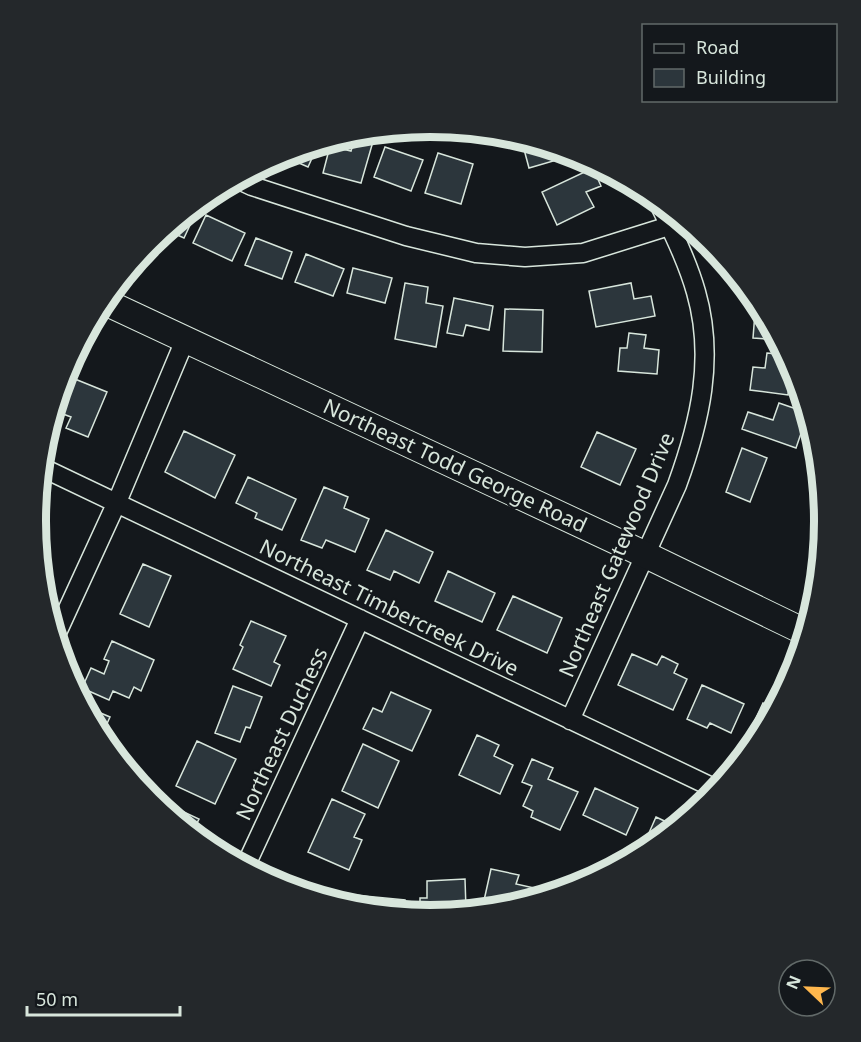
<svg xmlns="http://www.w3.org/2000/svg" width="861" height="1042" font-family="'Noto Sans',sans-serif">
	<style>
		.building { fill: #2c363c; stroke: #d8e6dc; stroke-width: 1.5 }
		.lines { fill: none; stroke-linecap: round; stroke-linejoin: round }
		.street-casing { stroke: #d8e6dc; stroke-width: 21 }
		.secondary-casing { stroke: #d8e6dc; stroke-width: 28 }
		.street { stroke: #14181c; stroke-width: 18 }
		.secondary { stroke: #14181c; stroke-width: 26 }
		.labels { text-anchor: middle; stroke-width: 4.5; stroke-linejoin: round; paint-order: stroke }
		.street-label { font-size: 21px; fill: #d8e6dc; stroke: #14181c }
		.rim { fill: none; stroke: #d8e6dc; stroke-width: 8 }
	</style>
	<rect width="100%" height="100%" fill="#14181c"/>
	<path class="building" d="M356,134L374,138L361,183L323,173L330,146L351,151Z
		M521,138L573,154L574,155L529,168Z
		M318,145L308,167L283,156Z
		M385,147L423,160L411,191L374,177Z
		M438,153L473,164L461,204L425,193Z
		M593,168L601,186L586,192L594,207L557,225L542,192Z
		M193,208L197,210L184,238L166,230Z
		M206,215L245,233L232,261L193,243Z
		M256,238L292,252L282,279L245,265Z
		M306,254L344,269L333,296L295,282Z
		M353,268L392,278L385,303L347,293Z
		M736,275L749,291L739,292Z
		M405,283L428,287L426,303L443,306L436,347L395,339Z
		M631,283L634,299L651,296L655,316L596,327L589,291Z
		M454,298L493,306L489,330L466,325L463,336L447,333Z
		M756,300L759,302L779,340L753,338Z
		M505,309L543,310L542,352L503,351Z
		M629,333L646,335L644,348L659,350L657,374L618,371L620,348H627Z
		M767,353L787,355L791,363L788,395L750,390L753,367L765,368Z
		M65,375L107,392L88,437L66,428L71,417L63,414L59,424L51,421Z
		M779,403L808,413L796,448L742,429L748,412L773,420Z
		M184,431L235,455L215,498L165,472Z
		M597,432L636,449L620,485L581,467Z
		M742,448L767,458L750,502L726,492Z
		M248,477L296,499L282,530L255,518L257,513L236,503Z
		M324,487L348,497L344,508L369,519L355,552L326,540L322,548L301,540Z
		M386,530L433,552L419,583L394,571L390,580L367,570Z
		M143,564L171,576L149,627L120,614Z
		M448,571L495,593L482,622L435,601Z
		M513,596L562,618L547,653L497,630Z
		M251,621L286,636L274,662L280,665L271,686L233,669L243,647L240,645Z
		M112,641L154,660L141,691L134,687L129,698L113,691L109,700L82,688L91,668L104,674L109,661L104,659Z
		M632,654L657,665L662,656L678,664L674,673L687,679L673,710L618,685Z
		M702,685L744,704L731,733L710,723L707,728L687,719Z
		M233,686L262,697L250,728L246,727L240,742L215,733Z
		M391,692L431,710L412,751L363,729L373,708L382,712Z
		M763,703L775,709L761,736L750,731Z
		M84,706L110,717L101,737Z
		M477,735L499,745L494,756L513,765L500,794L459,775Z
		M197,741L236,759L215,804L176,786Z
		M363,744L399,761L378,808L342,791Z
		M532,759L553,768L548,779L578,792L560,830L531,817L533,811L523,806L532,786L522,782Z
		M595,788L638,808L626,835L583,815Z
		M332,799L365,814L354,837L362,840L349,870L308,852Z
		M171,806L199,819L192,833L168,814Z
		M656,817L675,826L674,829L643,853L641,851Z
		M491,869L519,875L516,884L539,889L537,899L507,908L498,909L483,905Z
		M465,879L466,909L446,910V914L420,915V898H427V881Z
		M354,895L405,900L404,913L353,908Z"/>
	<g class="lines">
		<g class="street-casing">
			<path id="street" d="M237,179L252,186L406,236L476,253L525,257L583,253L669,226
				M41,467L718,790
				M55,637L117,502L185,340
				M570,720L677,485C700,422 715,358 696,292C687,260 671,229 657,199
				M245,867L360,619"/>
		</g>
		<g class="secondary-casing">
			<path id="secondary" d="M103,301L646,555L807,633"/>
		</g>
		<use href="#street" class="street"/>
		<use href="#secondary" class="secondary"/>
	</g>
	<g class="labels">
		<g class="street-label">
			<text transform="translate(455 466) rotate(25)" y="7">Northeast Todd George Road</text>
			<text transform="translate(617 555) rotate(-67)" y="7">Northeast Gatewood Drive</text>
			<text transform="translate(389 608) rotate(26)" y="7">Northeast Timbercreek Drive</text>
			<text transform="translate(282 734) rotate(-65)" y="7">Northeast Duchess</text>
		</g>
	</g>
	<path d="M0 0H861V1042H0ZM46 521a384 384 0 1 1 768 0a384 384 0 1 1-768 0Z" fill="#24282b" fill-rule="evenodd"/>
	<path class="rim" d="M46 521a384 384 0 1 1 768 0a384 384 0 1 1-768 0Z"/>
	<rect x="642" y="24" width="195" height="78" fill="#14181c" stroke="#626a69" stroke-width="1.5"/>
	<rect x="654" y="44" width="30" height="9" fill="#14181c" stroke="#626a69" stroke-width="1.5"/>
	<text x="696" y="54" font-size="18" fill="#d8e6dc">Road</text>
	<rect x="654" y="69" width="30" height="18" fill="#2c363c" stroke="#626a69" stroke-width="1.5"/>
	<text x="696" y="84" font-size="18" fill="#d8e6dc">Building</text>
	<g transform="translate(807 988) rotate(293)"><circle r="28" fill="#14181c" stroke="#626a69" stroke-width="1.5"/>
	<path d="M0-4.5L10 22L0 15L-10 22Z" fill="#ffb74d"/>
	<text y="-9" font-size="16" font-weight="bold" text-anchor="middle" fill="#d8e6dc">N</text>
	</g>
	<path d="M27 1006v9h153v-9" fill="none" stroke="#d8e6dc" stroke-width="3"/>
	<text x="36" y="1006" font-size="18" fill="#d8e6dc" stroke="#14181c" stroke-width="4.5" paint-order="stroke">50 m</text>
</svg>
